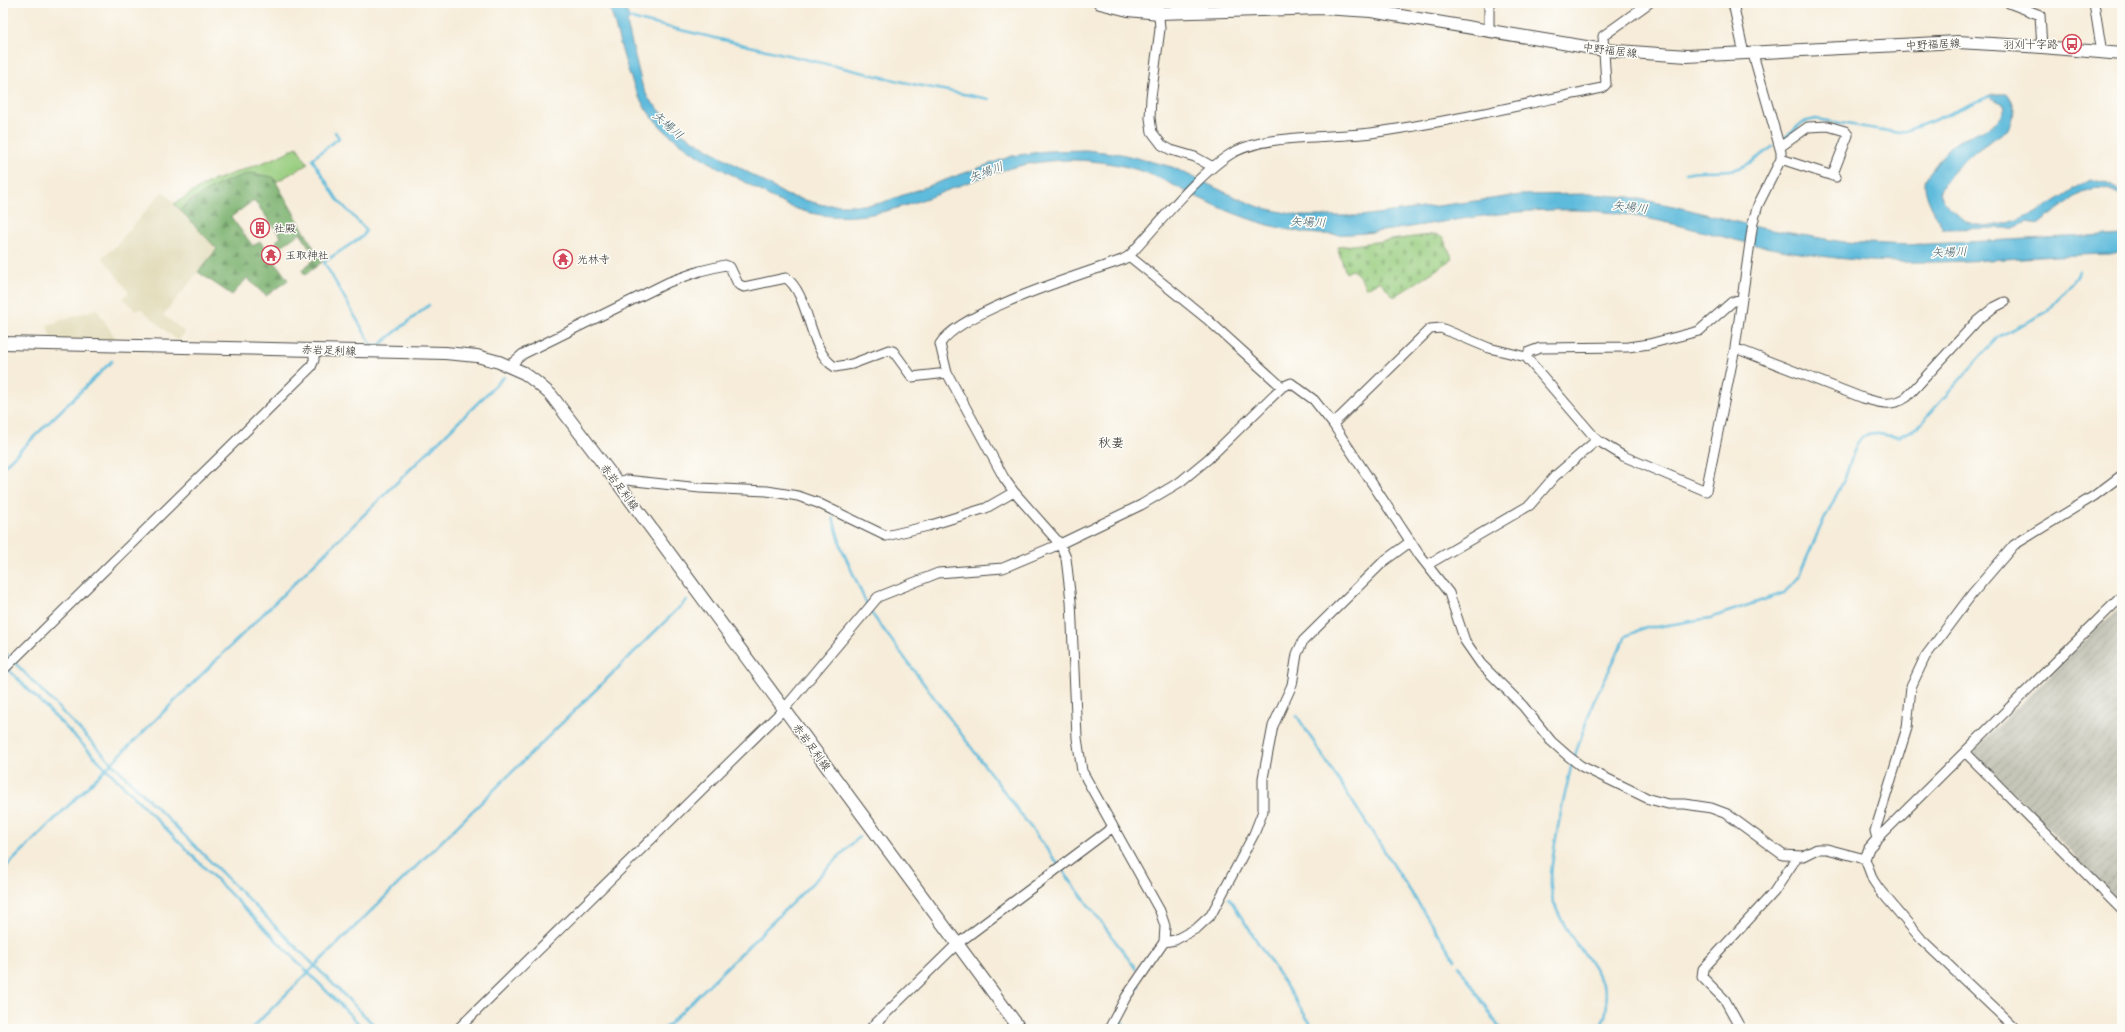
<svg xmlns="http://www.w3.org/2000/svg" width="2125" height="1032" font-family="Delius,'Klee One',sans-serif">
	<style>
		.built { fill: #e2dcba }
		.industrial { fill: url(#industrial-furrows) }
		.grass { fill: #99ce80; stroke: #627c56 }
		.forest { fill: url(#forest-firs); stroke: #526e4c }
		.cemetery { fill: url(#cemetery-stones); stroke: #627c56 }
		.water { fill: #5ebbdc; stroke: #447384 }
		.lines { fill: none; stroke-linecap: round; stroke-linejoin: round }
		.stream { stroke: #5ebbdc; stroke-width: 2.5 }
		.street-casing { stroke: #494845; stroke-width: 11 }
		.secondary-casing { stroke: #494845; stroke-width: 14 }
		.street { stroke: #fff; stroke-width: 9 }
		.secondary { stroke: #fff; stroke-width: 12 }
		.labels { text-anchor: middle; stroke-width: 3; stroke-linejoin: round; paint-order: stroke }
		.street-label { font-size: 11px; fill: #2b2b2b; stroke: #fdfcf7 }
		.poi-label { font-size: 11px; fill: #2b2b2b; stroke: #fdfcf7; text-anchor: start }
		.water-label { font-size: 12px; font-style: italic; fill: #3d5d69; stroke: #fdfcf7 }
		.quarter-label { font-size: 13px; fill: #2b2b2b; stroke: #fdfcf7 }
	</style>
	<defs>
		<pattern id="industrial-furrows" width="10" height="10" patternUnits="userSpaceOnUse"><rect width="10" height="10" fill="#c5c5b8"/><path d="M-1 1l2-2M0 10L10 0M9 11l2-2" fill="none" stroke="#a9a99e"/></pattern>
		<pattern id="forest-firs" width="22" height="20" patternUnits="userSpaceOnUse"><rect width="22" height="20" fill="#7ab16e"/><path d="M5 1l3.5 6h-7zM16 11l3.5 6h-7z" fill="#64905b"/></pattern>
		<pattern id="cemetery-stones" width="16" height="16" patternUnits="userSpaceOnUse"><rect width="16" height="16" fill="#99ce80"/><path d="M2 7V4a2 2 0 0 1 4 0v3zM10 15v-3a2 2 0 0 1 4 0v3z" fill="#84b16f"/></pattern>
	</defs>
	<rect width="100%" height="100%" fill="#fdfcf7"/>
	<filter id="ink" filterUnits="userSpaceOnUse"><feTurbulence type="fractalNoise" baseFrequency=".025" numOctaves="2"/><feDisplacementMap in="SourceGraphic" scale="8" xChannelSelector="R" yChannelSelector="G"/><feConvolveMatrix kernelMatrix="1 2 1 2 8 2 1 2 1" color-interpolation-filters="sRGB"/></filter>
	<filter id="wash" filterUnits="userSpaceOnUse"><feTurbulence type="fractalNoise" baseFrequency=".012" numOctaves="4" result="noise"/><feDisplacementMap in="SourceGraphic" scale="16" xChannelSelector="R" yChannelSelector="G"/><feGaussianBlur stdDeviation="0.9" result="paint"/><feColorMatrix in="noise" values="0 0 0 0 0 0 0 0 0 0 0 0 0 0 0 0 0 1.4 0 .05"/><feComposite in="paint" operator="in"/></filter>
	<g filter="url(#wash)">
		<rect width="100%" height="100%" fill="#f6ecd9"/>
		<path class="built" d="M163,191L217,249L163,315L185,332L178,341L141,309L135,310L123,298L129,292L102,257L113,249Z
			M97,309L117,341L51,340L47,325Z"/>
		<path class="industrial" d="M2122,604V905L1974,754L1975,748Z"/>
		<path class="grass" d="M297,147L308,164L276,182L273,177L192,199L180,210L174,204L207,183L275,158Z"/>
		<path class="forest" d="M251,173L273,177L322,262L305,275L302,270L316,258L300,233L280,247L276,241L281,237L254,200L231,217L253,246L260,241L288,280L266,296L247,278L232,295L198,272L217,249L180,210C202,192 224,180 251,173Z"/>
		<path class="cemetery" d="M1436,234L1443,238L1453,259L1394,297L1380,281L1366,288C1362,279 1359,275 1352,270L1346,273L1337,247Z"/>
		<path class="water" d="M608,3H621L628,14L629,19L627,23L642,85L648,98L680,132L786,195L823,205H867L881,203L1012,156L1048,151L1086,150L1121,154L1172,167L1235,197L1259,207L1301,216H1361L1521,195L1590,194L1630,197L1678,207L1760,228L1844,242L1908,245L2106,235L2110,237L2122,236V251L2109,254C2013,256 1917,270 1821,256C1800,253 1778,250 1756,245C1696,231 1642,212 1579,210C1524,208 1470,218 1416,226C1379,232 1338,238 1301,232C1262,226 1228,212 1193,195C1176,187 1158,176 1141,171C1120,164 1097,161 1076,160C1053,160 1032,162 1011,168C941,187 872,235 797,209C779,203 763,192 746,183C707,160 660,139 639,97C624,67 619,34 608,3Z
			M1994,94H2007C2017,107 2014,113 2010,128C1984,146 1954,162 1940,191C1942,202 1949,207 1958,214C1961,217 1966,222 1970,223C2011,236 2057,199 2090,179L2108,184L2122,191V196C2095,179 2081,193 2060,208C2052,214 2045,218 2038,224L2028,222L2013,228L1943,229C1937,216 1924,198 1925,183C1925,177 1930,172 1934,167C1940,159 1945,151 1954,144C1969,132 1999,130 2005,108L2002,103L1987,96Z"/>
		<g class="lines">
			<path class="stream" d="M626,17L639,21
				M642,21L912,84L989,99
				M335,132L339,138L312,159L337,199L366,230L363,236L324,262L372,346H378L429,305
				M1783,139L1803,122L1816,119L1900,133L1932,121L1990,96
				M1686,173C1700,169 1715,172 1730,170C1746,169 1761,154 1774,146
				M3,467L112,361
				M833,518L842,549L867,605
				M869,610L1136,969
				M3,650L11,659
				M14,662L111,762L378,1029
				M8,669L364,1029
				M1297,716L1455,960
				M1574,758L1593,703L1626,636L1646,627H1656L1710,618L1784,593L1798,578L1820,528L1845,478L1856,445L1862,437L1872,433L1898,437L1917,428L1998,337L2047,312L2076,278L2079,271
				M1572,763C1566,791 1544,875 1553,900C1558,914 1565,928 1574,940C1592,967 1621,995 1599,1029
				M3,870L504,377
				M1229,898L1314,1029
				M1459,966L1500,1029
				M251,1029L687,600
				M664,1029L859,837
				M1127,1029L1120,1018L1139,985"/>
		</g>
	</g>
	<g filter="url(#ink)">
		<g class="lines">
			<g class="street-casing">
				<path id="street" d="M1158,3L1160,29L1151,97L1150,118L1152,132L1162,145L1171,150L1195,157L1213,167
					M1733,3L1744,54
					M2009,3L2040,15L2042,47
					M2094,3L2102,53
					M1489,31V3
					M1780,147L1808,127L1828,126L1845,131L1848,135L1832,176
					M1781,159L1836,177
					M1129,256L1207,319L1282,387
					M1735,348L1863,398C1879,403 1892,407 1907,397L1977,321L1993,308L2005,302
					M1526,357L1529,352L1540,348L1628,347L1649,344L1699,331L1732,302L1741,299
					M509,366L523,354L669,282L700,271L725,265L730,267L738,284L744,287L786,278C810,294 808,351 835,367L852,364L889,350L893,351L912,377L947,373
					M1333,424L1430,329L1441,328L1489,348L1526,357L1597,440L1623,456L1706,491L1735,348L1753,222L1758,205L1781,159V152L1753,54
					M617,482L626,480L700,488L767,491L798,496L818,503L886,536L928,526L986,508L1014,492
					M1427,565L1530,505L1555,476L1597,440
					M3,670L311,367L314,360V350
					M1965,752L2122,910
					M1877,839L1875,831L1907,728L1911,687L1925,657L1972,594L2014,545L2094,496L2122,475
					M1164,942L1175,940L1197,928L1211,915L1254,834L1263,811V778L1273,726L1292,685L1297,654L1303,641L1384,561L1410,542
					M458,1029L784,709L878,597L938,573L1003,568L1060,544L1141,505L1180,482L1208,459L1282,387L1291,383L1314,400L1333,424L1420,556L1449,593L1465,641L1481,664L1523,706L1551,741L1568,756L1581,766L1649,799L1668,804H1685L1711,808L1727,814L1783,855L1803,856L1817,849H1827L1865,859
					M870,1029L957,944L1113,827
					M1109,1029L1126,997L1164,942L1165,926L1160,911L1082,771L1077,738L1071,601L1066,558L1060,544L1014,492L1004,478L947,373L940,344C960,311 1083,274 1122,260L1129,256C1158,225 1199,172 1234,152C1269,134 1331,138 1371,133C1449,122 1525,104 1602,88L1606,84L1603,36L1649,3
					M1741,1029L1725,1000L1702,977L1703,969L1774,892L1797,857
					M2016,1029L1922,940L1879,889L1873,880L1865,859L1869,848L1877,839L2122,596"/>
			</g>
			<g class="secondary-casing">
				<path id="secondary" d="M1100,3L1128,10L1159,13L1323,8L1371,11L1604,50L1687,56L1958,42L2042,47L2122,54
					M3,343L445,353L477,356L499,362L524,373L536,382L551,395L617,482L1020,1029"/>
			</g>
			<use href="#street" class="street"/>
			<use href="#secondary" class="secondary"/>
		</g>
	</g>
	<defs>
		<g id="bus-ring" transform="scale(1)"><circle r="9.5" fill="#fdfcf7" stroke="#d1495b" stroke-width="1.5"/><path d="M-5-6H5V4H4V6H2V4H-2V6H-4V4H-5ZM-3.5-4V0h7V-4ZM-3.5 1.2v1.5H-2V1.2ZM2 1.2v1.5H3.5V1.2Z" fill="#d1495b"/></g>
		<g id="building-ring" transform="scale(1)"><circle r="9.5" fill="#fdfcf7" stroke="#d1495b" stroke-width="1.5"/><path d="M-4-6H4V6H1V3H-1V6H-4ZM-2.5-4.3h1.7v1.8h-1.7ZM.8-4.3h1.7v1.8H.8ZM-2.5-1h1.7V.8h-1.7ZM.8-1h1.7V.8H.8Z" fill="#d1495b"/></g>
		<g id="temple-ring" transform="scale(1)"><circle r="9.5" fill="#fdfcf7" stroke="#d1495b" stroke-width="1.5"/><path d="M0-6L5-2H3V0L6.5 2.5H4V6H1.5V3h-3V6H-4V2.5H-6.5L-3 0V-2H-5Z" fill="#d1495b"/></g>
	</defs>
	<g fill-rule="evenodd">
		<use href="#bus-ring" x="2072" y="44"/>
		<use href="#building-ring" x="260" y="228"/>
		<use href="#temple-ring" x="271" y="255"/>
		<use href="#temple-ring" x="563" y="259"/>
	</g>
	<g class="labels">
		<g class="street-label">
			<text transform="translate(1933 44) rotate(-3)" y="4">中野福居線</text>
			<text transform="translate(1610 50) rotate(7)" y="4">中野福居線</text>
			<text transform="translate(329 350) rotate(2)" y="4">赤岩足利線</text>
			<text transform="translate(620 487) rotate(53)" y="4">赤岩足利線</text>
			<text transform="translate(812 747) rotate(54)" y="4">赤岩足利線</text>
		</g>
		<g class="poi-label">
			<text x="2058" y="48" text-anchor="end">羽刈十字路</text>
			<text x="274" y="232">社殿</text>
			<text x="285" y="259">玉取神社</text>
			<text x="577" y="263">光林寺</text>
		</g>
		<g class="water-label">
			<text transform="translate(668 125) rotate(41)" y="4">矢場川</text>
			<text transform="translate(986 172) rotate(-20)" y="4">矢場川</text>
			<text transform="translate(1630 207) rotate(7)" y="4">矢場川</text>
			<text transform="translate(1308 222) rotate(2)" y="4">矢場川</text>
			<text transform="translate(1949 252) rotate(-2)" y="4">矢場川</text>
		</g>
		<g class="quarter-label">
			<text x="1111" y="447">秋妻</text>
		</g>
	</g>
	<rect width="2125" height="1032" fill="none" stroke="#fdfcf7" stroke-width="16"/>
</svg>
